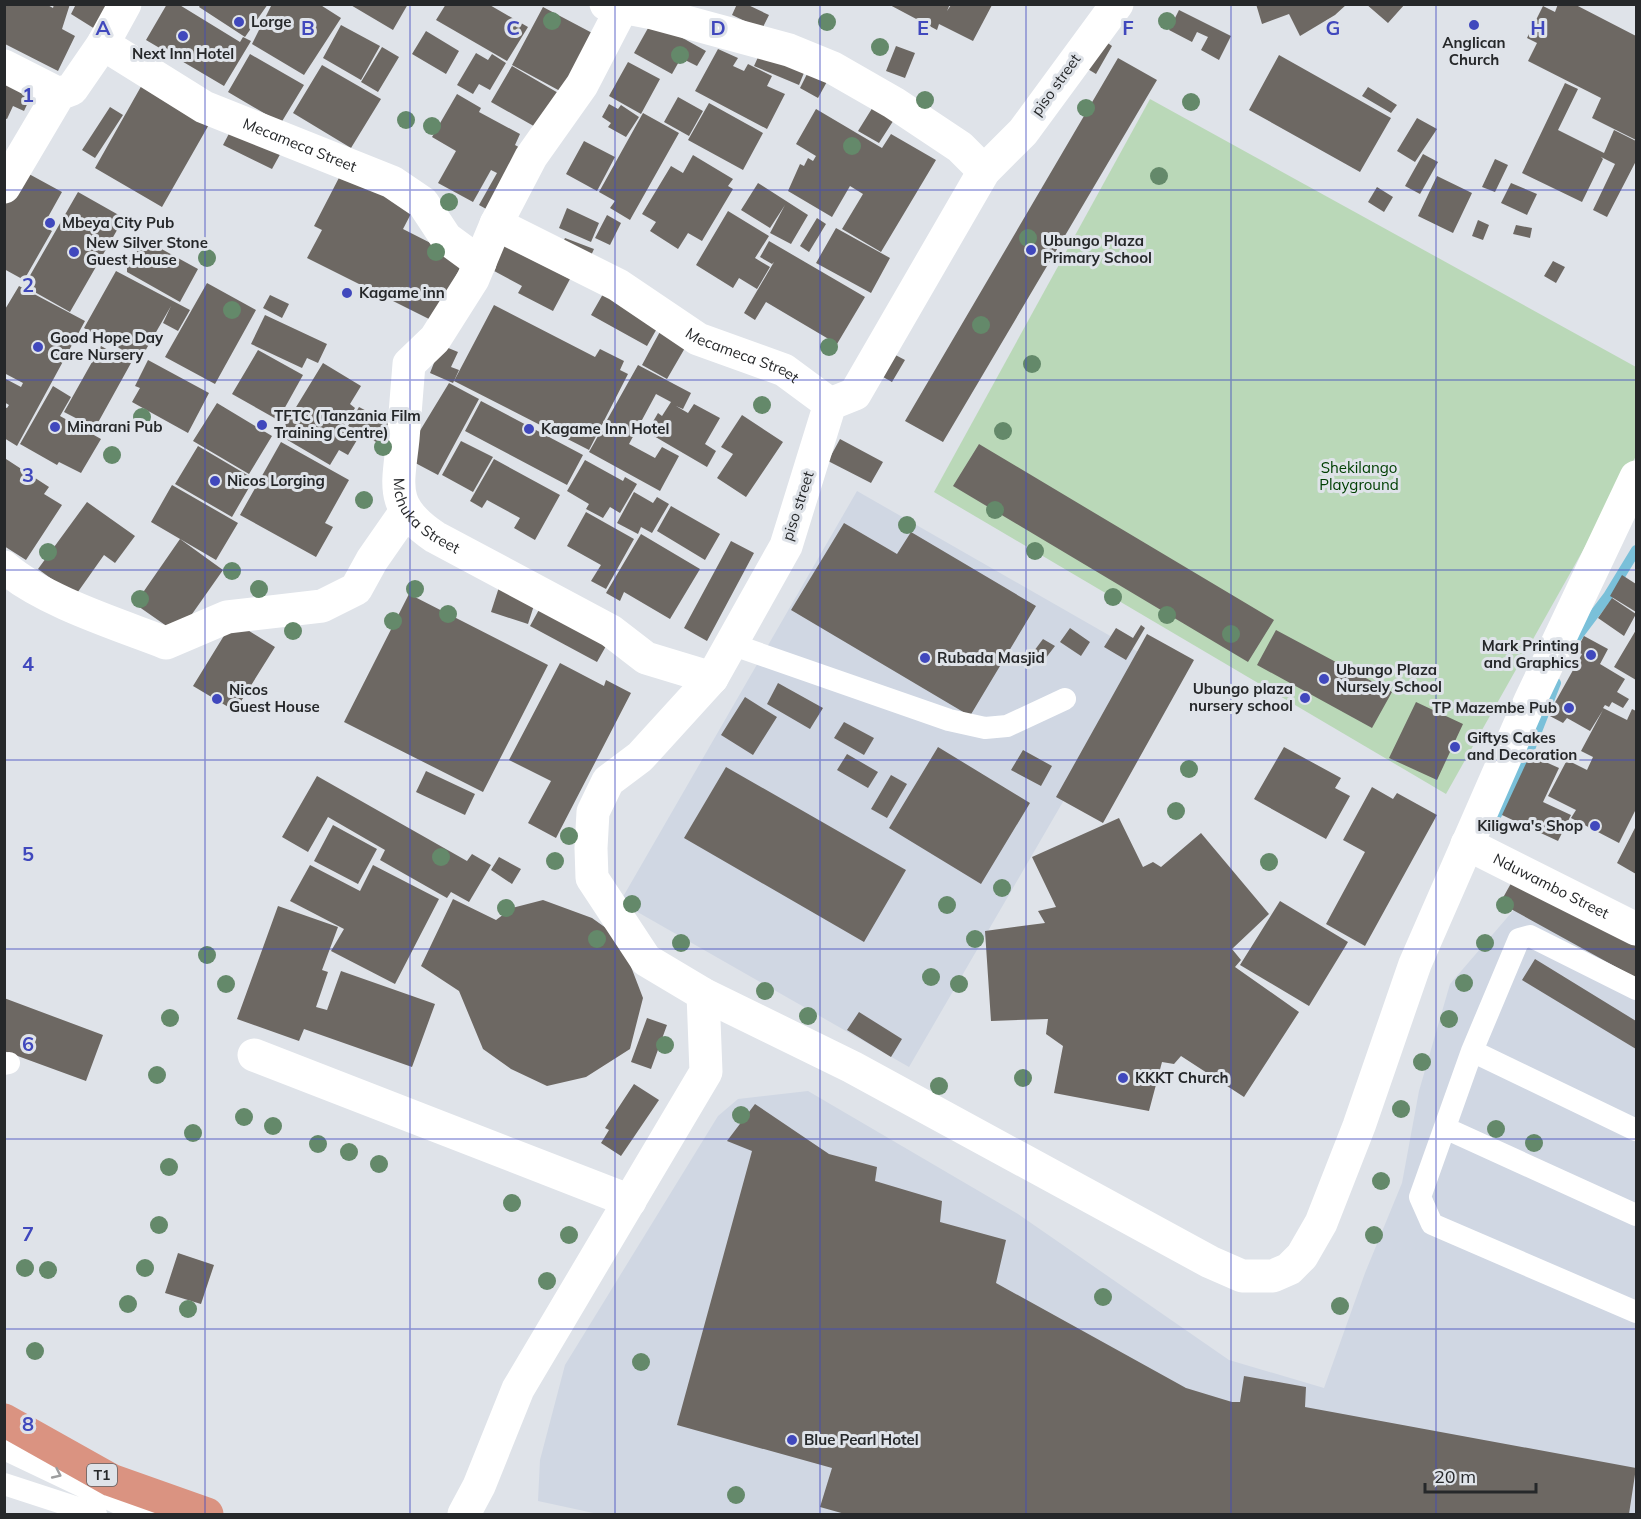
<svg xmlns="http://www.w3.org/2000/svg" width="1641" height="1519" font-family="Mulish,sans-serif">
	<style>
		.built { fill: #d0d7e3 }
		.green { fill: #bad8b8 }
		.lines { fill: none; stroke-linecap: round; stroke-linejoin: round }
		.stream { stroke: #7ac0d9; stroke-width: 10 }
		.building { fill: #6d6863 }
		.lane { stroke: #fff; stroke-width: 22 }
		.street { stroke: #fff; stroke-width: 33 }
		.highway { stroke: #da9381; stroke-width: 33 }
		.tree { fill: #64896a }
		.oneway { stroke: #9d9e9f }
		.grid { fill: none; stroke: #4048bd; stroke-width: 1.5; stroke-opacity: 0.55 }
		.poi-dot { fill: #4048bd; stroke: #dfe3e9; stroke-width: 2 }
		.labels { text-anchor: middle; stroke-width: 6; stroke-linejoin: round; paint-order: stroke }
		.shield { fill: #dfe3e9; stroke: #5e6063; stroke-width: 1.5 }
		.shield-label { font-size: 14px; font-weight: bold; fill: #26282a }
		.poi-label { font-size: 15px; font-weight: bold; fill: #26282a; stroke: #dfe3e9; text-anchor: start }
		.street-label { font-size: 15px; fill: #26282a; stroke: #dfe3e9 }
		.park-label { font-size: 15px; fill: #004003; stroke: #dfe3e9 }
		.grid-label { font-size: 20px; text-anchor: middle; font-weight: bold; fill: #4048bd; stroke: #dfe3e9; stroke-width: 6; stroke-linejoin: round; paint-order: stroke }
	</style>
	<rect width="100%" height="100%" fill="#dfe3e9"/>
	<path class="built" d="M857,491L1147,657L909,1067L620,902Z
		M1524,898L1636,939V1514H598L538,1501L540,1460L565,1365L718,1116L738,1099L808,1091L1018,1214L1229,1360L1324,1388L1365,1273L1402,1183L1419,1091L1450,984Z"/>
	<path class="green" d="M1150,99L1636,367V456L1446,794L934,492Z"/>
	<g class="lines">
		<path class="stream" d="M1574,641L1608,596L1636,550
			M1496,816L1521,772L1556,683"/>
	</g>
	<path class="building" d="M5,4H46L53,8L54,4H70L62,29L75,36L58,71L5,44Z
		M76,4H108L103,34L71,14Z
		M167,4H178L240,42L243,37L251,41L224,86L146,40Z
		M201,4H268L245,37L199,7Z
		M272,4H319L341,18L304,75L252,44Z
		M349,4H408L393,30Z
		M446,4H488L528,27L507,61L436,20Z
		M737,4H746L769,15L762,29L732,15Z
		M888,4H950L947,11L951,5H992L973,41L939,24L937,30Z
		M1256,4H1347L1335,15L1300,36L1289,14L1262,24Z
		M1366,4H1405L1388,23Z
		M1558,4H1574L1636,36V140L1592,118L1601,98L1528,61L1537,43L1527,38L1543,6L1555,12Z
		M543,7L596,35L560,91L512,65Z
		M1179,10L1231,36L1219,60L1201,50L1208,37L1197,32L1192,42L1169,30Z
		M652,21L706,51L697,66L681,58L672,74L634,53Z
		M341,25L380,46L361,80L323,58Z
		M426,31L459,51L446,74L412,54Z
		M1102,39L1112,46L1096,74L1086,68Z
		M763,46L808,63L799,85L754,66Z
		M896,46L915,53L905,78L886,71Z
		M382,47L399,57L378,92L361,82Z
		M718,49L738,58L733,66L744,71L748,64L772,76L767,86L785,94L767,129L695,91Z
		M476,53L488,60L492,54L506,63L490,90L479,84L473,94L457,85Z
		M250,54L304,85L281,123L228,92Z
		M1279,55L1391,118L1360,172L1249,110Z
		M1118,58L1157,80L943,442L905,421Z
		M628,62L660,79L641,114L609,96Z
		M322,65L381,99L351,148L293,113Z
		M512,66L560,94L539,129L491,102Z
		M810,68L829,78L818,98L800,88Z
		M4,81L32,94L24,111L13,106L7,119L4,118Z
		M143,83L211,121L162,207L95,168Z
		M1565,83L1578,89L1558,130L1604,153L1614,130L1636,141V161L1607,217L1593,210L1615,164L1601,157L1603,159L1582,202L1522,173Z
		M1368,87L1397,105L1391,113L1362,96Z
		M457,94L481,108L479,112L520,134L515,145L531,154L497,215L479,205L497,173L491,170L473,202L438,183L456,151L432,137Z
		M678,97L703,111L689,136L664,122Z
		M876,102L897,115L879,143L858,131Z
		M709,103L763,133L743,170L688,140Z
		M609,104L618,109L621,105L639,117L626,137L608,127L611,123L602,117Z
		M110,107L123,115L95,158L82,150Z
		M816,109L882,148L891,134L936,160L881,252L842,229L863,194L850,186L832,217L788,191L800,164L804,166L808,158L813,161L816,156L796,144Z
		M643,113L679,133L630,220L610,208L615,201L599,192Z
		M1417,118L1437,129L1415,162L1397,151Z
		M234,124L283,149L272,169L223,145Z
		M584,141L615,157L597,191L566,174Z
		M1423,154L1438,162L1420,194L1405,186Z
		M693,155L733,179L728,186L733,189L702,241L688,233L678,249L650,231L656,222L642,214L671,166L683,173Z
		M1495,159L1508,165L1495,192L1482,187Z
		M18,168L62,192L43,226L52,231L24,280L4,269V192Z
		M343,170L415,206L403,229L464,260L433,321L307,258L322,230L314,226Z
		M1437,176L1472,193L1453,233L1418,216Z
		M758,183L808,215L791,244L770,233L785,205L770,228L741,210Z
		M1511,183L1537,194L1527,215L1501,203Z
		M1377,187L1393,197L1384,212L1368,202Z
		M78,192L124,218L70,312L24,286Z
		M567,208L599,223L591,242L559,228Z
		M728,211L769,236L755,258L770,267L757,289L739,278L733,288L696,265Z
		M607,215L621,223L610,245L595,238Z
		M817,218L826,224L809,252L800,246Z
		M1478,220L1489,225L1483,240L1472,236Z
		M1516,225L1532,228L1530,238L1513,234Z
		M836,228L890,258L871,293L816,263Z
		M565,238L594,249L588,262L559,250Z
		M497,240L570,279L553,311L518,293L522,286L483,265Z
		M147,241L198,269L180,302L127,272V262Z
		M769,241L865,297L837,344L766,302L755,320L744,313L774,262L772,264L760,257Z
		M1553,261L1565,267L1556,283L1544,276Z
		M116,271L190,310L178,331L163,323L171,306L140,360L84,328Z
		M207,283L256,310L215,384L165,357Z
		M19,286L85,321L17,446L4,438V407L7,408L9,405L4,402V378L21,387L23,383L4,373V311Z
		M603,294L659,325L647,346L591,315Z
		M270,295L289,304L282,318L263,308Z
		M494,305L595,357L600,349L624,361L620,370L628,374L589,450L454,381Z
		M265,315L327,344L318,363L307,358L302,368L251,344Z
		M663,326L689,341L667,379L642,365Z
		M441,345L458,352L451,367L459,370L453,383L430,373Z
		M101,346L131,363L95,428L64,412Z
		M258,350L303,375L278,420L232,394Z
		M886,350L905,360L892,382L874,372Z
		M148,360L209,393L188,433L132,402L140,388L135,386Z
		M323,363L361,386L350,404L355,408L344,426L360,435L348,455L339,450L330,465L279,435Z
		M638,365L691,393L683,409L676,406L688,413L694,404L720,418L705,444L716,451L707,467L647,432L658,413L662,416L671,402L656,394L629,444L655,458L662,447L679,456L660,491L589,452Z
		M449,383L479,399L438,475L404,457Z
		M53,386L71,397L60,416L101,439L81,473L59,462L57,465L20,444Z
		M481,401L583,455L567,485L465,431Z
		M217,403L272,436L249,474L193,441Z
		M359,407L389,423L378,443L348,426Z
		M742,415L783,442L746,497L717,478L733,454L721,447Z
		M840,439L883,462L871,483L828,461Z
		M461,441L493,457L473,492L442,475Z
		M281,442L349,480L325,523L333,527L316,557L240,515Z
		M979,444L1274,620L1248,662L953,486Z
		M198,446L254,479L232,517L175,484Z
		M6,459L49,487L44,494L62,505L26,560L4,546Z
		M494,459L560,495L535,540L514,528L520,518L487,500L482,508L470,501Z
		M585,460L623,481L625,477L637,484L620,513L610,507L603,518L586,509L589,504L567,491Z
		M172,485L238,523L216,560L151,522Z
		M634,492L653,503L657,497L669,504L652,533L641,527L638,534L617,523Z
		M87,502L135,536L115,563L104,555L75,596L38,569Z
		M671,506L720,534L705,560L657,531Z
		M586,512L634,539L606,589L591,581L601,565L567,546Z
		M844,523L897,554L911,532L1036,606L970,716L791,610Z
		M641,534L700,569L670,619L624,592L620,601L606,593Z
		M180,539L223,570L178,634L135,604Z
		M731,541L754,553L707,641L684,628Z
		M1622,575L1636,584V612L1610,596Z
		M500,584L537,596L528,624L491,612Z
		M409,594L548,665L483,792L344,722Z
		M1612,598L1636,614L1624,636L1598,618Z
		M541,606L610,639L597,662L530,626Z
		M233,621L275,647L235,711L193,686Z
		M1141,625L1145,628L1126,660L1104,647L1116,628L1133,638Z
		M1070,628L1090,642L1081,656L1060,642Z
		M1276,630L1392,692L1372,728L1257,665Z
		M1636,630V680L1614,667Z
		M1147,634L1194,660L1103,823L1056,797Z
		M1584,636L1608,649L1600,664L1625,679L1617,692L1629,699L1623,708L1612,702L1609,707L1605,705L1603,708L1627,720L1632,709L1636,711V809L1619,843L1571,818L1576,810L1548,796L1567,760L1587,770L1593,757L1581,751L1603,710L1590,731L1567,718L1563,723L1548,715L1582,654L1576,651Z
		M1043,639L1055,646L1042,663L1031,655Z
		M560,663L604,686L606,680L631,693L556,838L528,823L551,781L509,760Z
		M778,683L823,708L810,729L767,704Z
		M745,697L777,717L753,755L721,735Z
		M1416,702L1463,724L1437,780L1389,758Z
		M844,722L874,738L864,755L834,738Z
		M938,747L1030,803L981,884L889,828Z
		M1284,747L1341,778L1335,788L1350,796L1326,839L1254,799Z
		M1023,750L1052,766L1041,786L1011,770Z
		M847,754L878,772L868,788L837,770Z
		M1530,755L1559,768L1543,802L1571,815L1558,841L1502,815Z
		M726,767L906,870L864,942L684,838Z
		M426,771L475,794L465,815L416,792Z
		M891,775L907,784L887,818L871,809Z
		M317,776L467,861L472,854L491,865L469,902L451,892L447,898L380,860L385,850L328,817L308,852L282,837Z
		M1372,787L1393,799L1397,793L1437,815L1365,946L1326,924L1365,852L1343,840Z
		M1119,818L1143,867L1153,862L1161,867L1201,833L1269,914L1232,949L1241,960L1235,967L1299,1012L1244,1097L1181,1056L1174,1064L1162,1062L1149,1111L1054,1093L1063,1046L1046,1034L1048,1019L991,1021L985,931L1045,923L1038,911L1056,907L1032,857Z
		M333,825L377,849L358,884L314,861Z
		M1636,826V874L1617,863Z
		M499,857L521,869L512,884L491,870Z
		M310,865L360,891L373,865L439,899L395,984L331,951L344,929L290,901Z
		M1514,878L1636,946V978L1500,903Z
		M453,899L496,920L512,908L543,900L592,918L620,938L643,998L630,1049L586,1077L547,1086L511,1069L483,1049L459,991L421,966Z
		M1280,901L1348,942L1309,1006L1240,965Z
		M278,906L338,927L322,970L328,972L316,1007L327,1010L341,971L435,1004L412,1067L304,1029L299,1041L237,1019Z
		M1535,959L1636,1021V1049L1522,980Z
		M4,998L103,1035L86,1081L4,1051Z
		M859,1012L902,1039L891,1057L847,1030Z
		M647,1018L667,1025L651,1069L631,1062Z
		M634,1084L659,1100L621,1156L601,1143L609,1130L605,1128Z
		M755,1104L829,1154L877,1167L875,1181L942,1201L940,1222L1006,1240L996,1283L1186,1388L1232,1402H1240L1244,1376L1306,1387L1305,1407L1636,1468L1629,1514H845L820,1507L832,1468L677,1425L752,1151L727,1141Z
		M178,1253L214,1265L201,1304L165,1293Z"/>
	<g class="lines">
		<path class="lane" d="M731,644L949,720L985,728L1007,726L1065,699
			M1636,989L1530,936L1519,939L1472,1051L1420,1197L1432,1224L1636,1312
			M1472,1051L1636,1130
			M4,1064L9,1063
			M1445,1128L1636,1215
			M4,1449L124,1506L149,1514
			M4,1484L96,1514"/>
		<g class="street">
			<path d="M606,4L653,13L789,50L833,68L894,103L960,147L984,171"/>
			<path id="s1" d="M624,4L582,85L531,157L496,224L473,279L435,339L409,364C407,389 405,414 403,439C398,487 389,506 435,537L611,631L646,658L712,678"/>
			<path d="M1117,4L1023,132L984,171L855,394L830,404L786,546L712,678L640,757L608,781L593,812L591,848L592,878L646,960L703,994L852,1067L1210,1262L1242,1276H1273L1289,1269L1302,1256L1321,1223L1359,1126L1415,964L1530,701L1636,477"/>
			<path id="s2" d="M103,44L204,107L392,182L423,203L446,238L480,263"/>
			<path d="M4,66L59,94"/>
			<path d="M4,187L59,94L72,89L103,44L125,4"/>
			<path id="s3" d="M496,224L618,285L698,339L784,370L830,404"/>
			<path d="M4,567C43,601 117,624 166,643L227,617L322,606L356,589L372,560L406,511"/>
			<path id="s4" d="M1467,844L1636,929"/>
			<path d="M254,1055L630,1201"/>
			<path d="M464,1514L479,1486L518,1389L706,1072L703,994"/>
		</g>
		<path class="highway" d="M4,1420L111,1480L207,1514"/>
	</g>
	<g class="tree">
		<circle cx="552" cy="21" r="9"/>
		<circle cx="1167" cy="21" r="9"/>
		<circle cx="827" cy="22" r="9"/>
		<circle cx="880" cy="47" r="9"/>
		<circle cx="680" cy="55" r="9"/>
		<circle cx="925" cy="100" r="9"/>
		<circle cx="1191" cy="102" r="9"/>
		<circle cx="1086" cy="108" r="9"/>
		<circle cx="406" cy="120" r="9"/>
		<circle cx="432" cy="126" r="9"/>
		<circle cx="852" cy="146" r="9"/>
		<circle cx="1159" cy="176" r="9"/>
		<circle cx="449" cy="202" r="9"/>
		<circle cx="1028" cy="238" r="9"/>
		<circle cx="436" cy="252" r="9"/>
		<circle cx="207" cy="258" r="9"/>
		<circle cx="232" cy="310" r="9"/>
		<circle cx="981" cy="325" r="9"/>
		<circle cx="829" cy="347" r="9"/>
		<circle cx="1032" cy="364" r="9"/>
		<circle cx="762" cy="405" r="9"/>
		<circle cx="142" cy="417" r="9"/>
		<circle cx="1003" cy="431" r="9"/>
		<circle cx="383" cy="447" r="9"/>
		<circle cx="112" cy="455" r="9"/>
		<circle cx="364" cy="500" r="9"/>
		<circle cx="995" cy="510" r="9"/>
		<circle cx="907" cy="525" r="9"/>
		<circle cx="1035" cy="551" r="9"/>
		<circle cx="48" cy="552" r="9"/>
		<circle cx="232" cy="571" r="9"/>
		<circle cx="259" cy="589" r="9"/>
		<circle cx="415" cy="589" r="9"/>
		<circle cx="1113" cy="597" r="9"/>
		<circle cx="140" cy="599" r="9"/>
		<circle cx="448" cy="614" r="9"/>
		<circle cx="1167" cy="615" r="9"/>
		<circle cx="393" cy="621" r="9"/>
		<circle cx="293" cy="631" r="9"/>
		<circle cx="1231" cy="634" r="9"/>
		<circle cx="1189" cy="769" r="9"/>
		<circle cx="1176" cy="811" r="9"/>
		<circle cx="569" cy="836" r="9"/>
		<circle cx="441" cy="857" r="9"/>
		<circle cx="555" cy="861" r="9"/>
		<circle cx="1269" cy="862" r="9"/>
		<circle cx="1002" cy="888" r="9"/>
		<circle cx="632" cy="904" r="9"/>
		<circle cx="947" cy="905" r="9"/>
		<circle cx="1505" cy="905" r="9"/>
		<circle cx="506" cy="908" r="9"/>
		<circle cx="597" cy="939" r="9"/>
		<circle cx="975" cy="939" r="9"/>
		<circle cx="681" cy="943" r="9"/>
		<circle cx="1485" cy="943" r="9"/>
		<circle cx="207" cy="955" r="9"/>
		<circle cx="931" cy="977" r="9"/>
		<circle cx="1464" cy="983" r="9"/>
		<circle cx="226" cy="984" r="9"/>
		<circle cx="959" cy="984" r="9"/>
		<circle cx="765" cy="991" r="9"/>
		<circle cx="808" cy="1016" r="9"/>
		<circle cx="170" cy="1018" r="9"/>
		<circle cx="1449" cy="1019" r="9"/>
		<circle cx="665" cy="1045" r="9"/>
		<circle cx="1422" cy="1062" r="9"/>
		<circle cx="157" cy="1075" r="9"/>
		<circle cx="1023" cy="1078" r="9"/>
		<circle cx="939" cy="1086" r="9"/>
		<circle cx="1401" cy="1109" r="9"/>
		<circle cx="741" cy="1115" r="9"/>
		<circle cx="244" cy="1117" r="9"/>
		<circle cx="273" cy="1126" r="9"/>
		<circle cx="1496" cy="1129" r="9"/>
		<circle cx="193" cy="1133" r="9"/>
		<circle cx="1534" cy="1143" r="9"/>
		<circle cx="318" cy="1144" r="9"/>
		<circle cx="349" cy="1152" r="9"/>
		<circle cx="379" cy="1164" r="9"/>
		<circle cx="169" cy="1167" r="9"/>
		<circle cx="1381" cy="1181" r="9"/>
		<circle cx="512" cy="1203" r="9"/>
		<circle cx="159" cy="1225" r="9"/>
		<circle cx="569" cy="1235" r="9"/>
		<circle cx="1374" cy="1235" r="9"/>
		<circle cx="25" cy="1268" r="9"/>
		<circle cx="145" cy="1268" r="9"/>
		<circle cx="48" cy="1270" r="9"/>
		<circle cx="547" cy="1281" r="9"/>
		<circle cx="1103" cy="1297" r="9"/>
		<circle cx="128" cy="1304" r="9"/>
		<circle cx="1340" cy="1306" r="9"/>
		<circle cx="188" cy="1309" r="9"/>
		<circle cx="35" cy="1351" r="9"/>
		<circle cx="641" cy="1362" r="9"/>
		<circle cx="736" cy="1495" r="9"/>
	</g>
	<defs><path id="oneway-chevron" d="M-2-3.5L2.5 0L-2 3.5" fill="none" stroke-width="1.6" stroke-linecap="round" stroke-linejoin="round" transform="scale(1.5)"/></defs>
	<use class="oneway" href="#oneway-chevron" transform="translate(57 1474) rotate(25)"/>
	<path class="grid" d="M205,4V1514M410,4V1514M615,4V1514M820,4V1514M1026,4V1514M1231,4V1514M1436,4V1514M4,190H1636M4,380H1636M4,570H1636M4,760H1636M4,949H1636M4,1139H1636M4,1329H1636"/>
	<g class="poi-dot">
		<circle cx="239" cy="22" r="6"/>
		<circle cx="1474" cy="25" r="6"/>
		<circle cx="183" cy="36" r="6"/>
		<circle cx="50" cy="223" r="6"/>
		<circle cx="1031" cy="250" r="6"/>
		<circle cx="74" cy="252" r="6"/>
		<circle cx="347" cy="293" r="6"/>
		<circle cx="38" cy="347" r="6"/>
		<circle cx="262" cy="425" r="6"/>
		<circle cx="55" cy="427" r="6"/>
		<circle cx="529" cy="429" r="6"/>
		<circle cx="215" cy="481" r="6"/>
		<circle cx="1591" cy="655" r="6"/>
		<circle cx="925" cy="658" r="6"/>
		<circle cx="1324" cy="679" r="6"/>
		<circle cx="1305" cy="698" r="6"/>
		<circle cx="217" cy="699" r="6"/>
		<circle cx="1569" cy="708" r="6"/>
		<circle cx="1455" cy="747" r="6"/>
		<circle cx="1595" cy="826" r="6"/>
		<circle cx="1123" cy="1078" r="6"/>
		<circle cx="792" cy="1440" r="6"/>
	</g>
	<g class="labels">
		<rect class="shield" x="87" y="1464" width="30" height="22" rx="4.5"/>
		<g class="shield-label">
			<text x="102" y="1480">T1</text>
		</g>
		<g class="poi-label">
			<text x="251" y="27">Lorge</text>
			<text x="1474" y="48" text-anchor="middle">Anglican<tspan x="1474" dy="17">Church</tspan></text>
			<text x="183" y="59" text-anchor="middle">Next Inn Hotel</text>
			<text x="62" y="228">Mbeya City Pub</text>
			<text x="1043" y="246">Ubungo Plaza<tspan x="1043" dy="17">Primary School</tspan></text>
			<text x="86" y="248">New Silver Stone<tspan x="86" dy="17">Guest House</tspan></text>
			<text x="359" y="298">Kagame inn</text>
			<text x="50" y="343">Good Hope Day<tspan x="50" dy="17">Care Nursery</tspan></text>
			<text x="274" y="421">TFTC (Tanzania Film<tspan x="274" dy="17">Training Centre)</tspan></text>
			<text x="67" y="432">Minarani Pub</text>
			<text x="541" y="434">Kagame Inn Hotel</text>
			<text x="227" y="486">Nicos Lorging</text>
			<text x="1579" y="651" text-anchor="end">Mark Printing<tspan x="1579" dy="17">and Graphics</tspan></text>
			<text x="937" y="663">Rubada Masjid</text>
			<text x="1336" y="675">Ubungo Plaza<tspan x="1336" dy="17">Nursely School</tspan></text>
			<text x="1293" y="694" text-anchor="end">Ubungo plaza<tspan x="1293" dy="17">nursery school</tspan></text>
			<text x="229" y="695">Nicos<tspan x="229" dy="17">Guest House</tspan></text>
			<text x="1557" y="713" text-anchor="end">TP Mazembe Pub</text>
			<text x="1467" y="743">Giftys Cakes<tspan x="1467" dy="17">and Decoration</tspan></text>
			<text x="1583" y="831" text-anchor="end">Kiligwa's Shop</text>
			<text x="1135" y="1083">KKKT Church</text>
			<text x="804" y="1445">Blue Pearl Hotel</text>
		</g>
		<g class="street-label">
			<text transform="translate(1056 85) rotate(-54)" y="5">piso street</text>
			<text dy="5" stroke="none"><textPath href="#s2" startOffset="222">Mecameca Street</textPath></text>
			<text dy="5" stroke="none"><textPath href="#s3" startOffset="280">Mecameca Street</textPath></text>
			<text transform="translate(798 506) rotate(-72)" y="5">piso street</text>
			<text dy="5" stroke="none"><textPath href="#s1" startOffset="586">Mchuka Street</textPath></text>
			<text dy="5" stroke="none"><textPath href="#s4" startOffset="94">Nduwambo Street</textPath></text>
		</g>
		<g class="park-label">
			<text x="1359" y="473">Shekilango<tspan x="1359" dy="17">Playground</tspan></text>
		</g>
	</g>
	<g class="grid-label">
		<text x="103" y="35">A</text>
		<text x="308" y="35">B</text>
		<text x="513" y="35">C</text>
		<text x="718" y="35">D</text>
		<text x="923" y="35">E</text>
		<text x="1128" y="35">F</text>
		<text x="1333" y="35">G</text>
		<text x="1538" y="35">H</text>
		<text x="28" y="102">1</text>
		<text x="28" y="292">2</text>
		<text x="28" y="482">3</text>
		<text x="28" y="671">4</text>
		<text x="28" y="861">5</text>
		<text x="28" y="1051">6</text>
		<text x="28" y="1241">7</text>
		<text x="28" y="1431">8</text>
	</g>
	<rect width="1641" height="1519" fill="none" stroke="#26282a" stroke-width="12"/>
	<path d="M1425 1483v9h111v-9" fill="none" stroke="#26282a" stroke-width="3"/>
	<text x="1434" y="1483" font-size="18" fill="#26282a" stroke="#dfe3e9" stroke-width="4.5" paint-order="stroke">20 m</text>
</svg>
